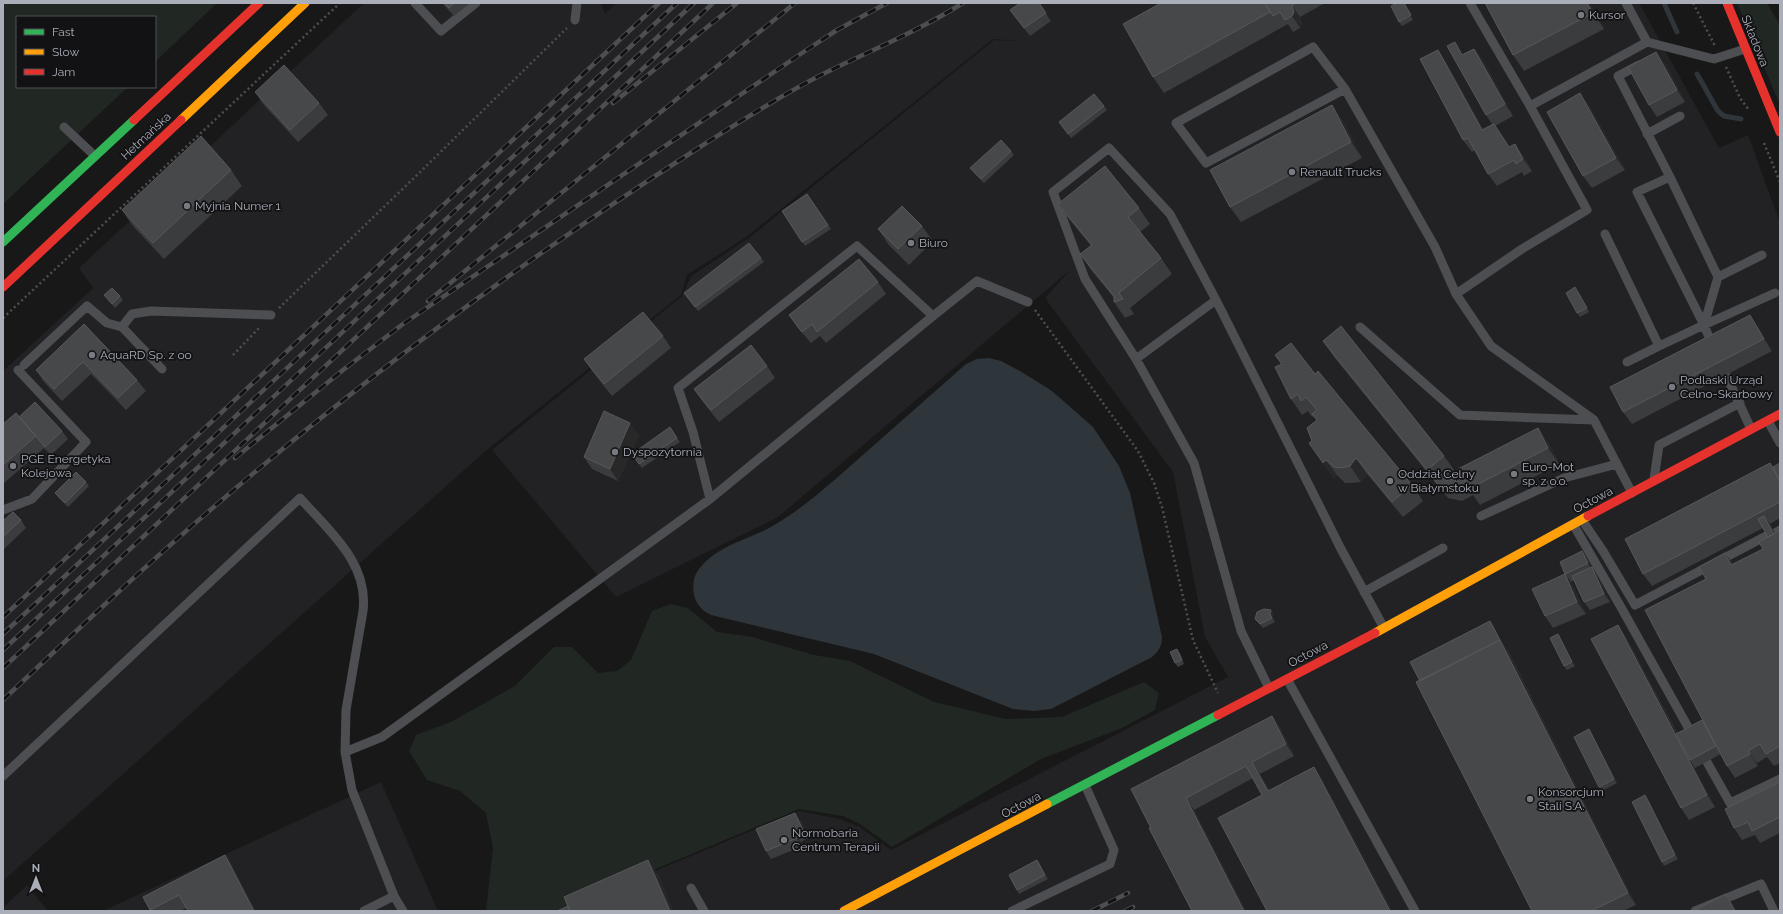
<svg xmlns="http://www.w3.org/2000/svg" width="1783" height="914" font-family="Raleway,sans-serif">
	<style>
		.built { fill: #222224 }
		.green { fill: #212722 }
		.water { fill: #2e353b }
		.lines { fill: none; stroke-linecap: round; stroke-linejoin: round }
		.stream { stroke: #2e353b; stroke-width: 5 }
		.path { stroke: #4e4f52; stroke-width: 2.5; stroke-dasharray: 2 3; stroke-linecap: butt }
		.lane { stroke: #4d4e51; stroke-width: 9 }
		.fast { stroke: #30b455; stroke-width: 9 }
		.slow { stroke: #ff9f0a; stroke-width: 9 }
		.jam { stroke: #e5322d; stroke-width: 9 }
		.rail-casing { stroke: #4d4e51; stroke-width: 4.5 }
		.rail { stroke: #121214; stroke-width: 3; stroke-dasharray: 9; stroke-linecap: butt }
		.wall { fill: #3b3c3d }
		.shaded-wall { fill: #282829 }
		.building { fill: #47484a; stroke: #57585c }
		.poi-dot { fill: #777a80; stroke: #121214; stroke-width: 1.5 }
		.labels { text-anchor: middle; stroke-width: 3.5; stroke-linejoin: round; paint-order: stroke }
		.poi-label { font-size: 12px; fill: #aaaeb8; stroke: #121214; text-anchor: start }
		.street-label { font-size: 12px; fill: #aaaeb8; stroke: #121214 }
	</style>
	<rect width="100%" height="100%" fill="#181818"/>
	<path class="built" d="M364,3H601L605,14L616,3H1639L1719,148L1748,135L1780,223V911H559L799,811L840,819L860,827L891,850L1228,677L1205,637L1173,472L1045,298L1070,270L778,517L616,597L492,450L682,296L691,276L749,238L994,40L1019,41L993,39L746,237L687,275L681,295L489,448L3,881V371L93,288L79,268Z
		M381,782L438,911H103Z
		M27,885L48,911H3V908Z"/>
	<path class="green" d="M3,3H217L155,62V17H17V87H128L3,204Z
		M1737,3H1767L1780,25V105Z
		M671,604L688,608L717,632L752,637L814,655L850,661L934,702L1006,719L1062,717L1144,682L1159,693L1155,710L1122,728L1041,759L892,847L860,824L843,816L799,809L555,911H486L493,848L486,813L460,791L427,780L409,751L416,735L451,722L515,686L554,647H572L598,673L617,671L631,660L652,611Z"/>
	<path class="water" d="M989,358L1001,361L1020,371L1052,391L1093,427L1119,466L1130,493L1162,637C1162,646 1159,651 1152,657L1051,709L1034,711L1013,709L874,654L711,615C708,613 703,611 701,608C692,599 691,582 697,572C713,547 747,540 771,527C806,507 834,480 864,454C898,424 932,394 966,364L977,359Z"/>
	<g class="lines">
		<path class="stream" d="M1664,3L1677,32
			M1697,74L1718,111L1724,116L1741,119"/>
		<path class="path" d="M1693,3L1715,46
			M1726,67L1740,98L1749,110
			M1764,143L1780,182
			M279,308L414,178L567,28
			M1035,310L1138,451L1154,483L1162,507L1193,640L1218,693
			M3,318L340,3
			M233,355L260,327"/>
		<path class="lane" d="M415,3L441,31L476,3
			M1470,3L1530,106
			M1626,3L1647,42L1714,59L1745,49
			M575,20L577,3
			M1313,47L1345,89L1206,163L1176,123Z
			M1345,89L1435,247L1456,294L1491,346L1594,420L1632,493
			M64,127L95,156
			M1647,134L1680,116
			M1670,177L1637,192L1704,325L1713,347
			M1605,234L1659,346L1704,325L1718,277L1670,177L1618,76L1639,65
			M1718,277L1762,255
			M1456,294L1522,249L1587,210L1530,106L1647,42
			M933,316L977,281L1028,302
			M1704,325L1775,293
			M122,327L132,314L151,311L271,315
			M1360,327L1460,415L1594,420
			M1136,359L1085,279L1053,192L1109,148L1170,214L1216,300
			M1627,362L1659,346
			M24,365L87,306L107,323L122,327L162,369
			M1726,375L1751,429
			M1768,421L1780,443
			M1654,479L1659,445L1740,403
			M3,510L32,499L86,442L18,370
			M1481,516L1564,478L1617,464
			M1582,520L1603,551L1635,605L1768,535
			M1573,524L1622,609L1693,736
			M1775,533L1780,530
			M1364,592L1443,548
			M1287,679L1415,911
			M1269,688L1241,631L1194,463L1136,359L1216,300L1341,549L1384,628
			M1707,762L1730,803L1780,779
			M3,776L300,498C329,531 369,563 363,611L346,710L345,752
			M691,888L704,911
			M364,911L394,896
			M403,911L394,896L352,790L345,752L382,737L710,499L693,432L678,388L857,246L933,316L710,499
			M1012,911L1110,864L1114,850L1085,785
			M1695,911L1761,884L1774,911"/>
		<path class="fast" d="M3,242L134,120
			M1047,804L1218,715"/>
		<path class="slow" d="M181,120L305,3
			M1375,633L1588,516
			M844,911L1047,804"/>
		<path class="jam" d="M1727,3L1780,132
			M134,120L259,3
			M3,287L181,120
			M1588,516L1780,414
			M1218,715L1375,633"/>
		<g class="rail-casing">
			<path id="rail" d="M613,103L737,3
				M428,301L795,3
				M235,458L343,370L403,324L802,53L837,30L887,3
				M3,617L659,3
				M3,634L677,3
				M3,650L694,3
				M3,668L713,3
				M3,700C77,630 151,560 229,494C373,371 526,259 686,156C729,128 773,100 819,76C867,52 917,32 963,3
				M1092,911L1128,893
				M1125,911L1133,907"/>
		</g>
		<use href="#rail" class="rail"/>
	</g>
	<path class="wall" d="M442,3H470L454,16Z
		M1039,3L1051,21L1030,36L1010,10Z
		M1161,3H1325L1300,17L1302,24L1300,28L1293,32L1288,24L1164,93L1153,77Z
		M1397,3H1404L1413,20L1402,26L1399,22Z
		M1485,3H1590L1604,29L1524,71L1513,55Z
		M1474,49L1483,60L1513,116L1495,126L1509,147L1515,144L1523,156L1532,171L1524,176L1522,172L1497,186L1488,174L1475,150L1472,152L1463,140L1438,50L1446,62L1483,129L1492,124L1486,115L1463,54Z
		M1665,63L1685,102L1657,117L1649,105Z
		M255,92L319,103L328,115L298,142L263,104Z
		M1332,105L1343,121L1362,158L1241,222L1230,207Z
		M1589,105L1625,170L1592,188L1583,176Z
		M1104,106L1107,110L1071,138L1059,122Z
		M1011,151L1014,155L984,183L973,172L970,168Z
		M231,170L242,186L164,259L132,225L122,210Z
		M807,194L831,229L805,246L782,211Z
		M1058,204L1139,208L1150,224L1140,232L1161,258L1172,274L1130,308L1134,314L1125,318L1114,302V298L1091,270L1080,254L1091,246L1069,219Z
		M922,226L933,241L909,265L889,245L878,229Z
		M761,258L764,262L698,311L684,293Z
		M878,282L886,294L826,343L820,336L811,343L797,327L789,315Z
		M1578,291L1589,312L1580,317L1577,313Z
		M104,295L120,296L123,300L115,308Z
		M84,324L137,380L146,391L126,410L91,374L62,401L44,382L36,370Z
		M1758,327L1772,351L1632,424L1623,412Z
		M663,336L671,348L612,396L592,371L584,359Z
		M1323,341L1444,456L1455,471L1445,479L1447,481L1455,479L1456,482L1538,428L1549,444L1559,464L1480,505L1473,495L1462,501L1448,498L1334,357Z
		M1275,355L1315,374L1412,485L1423,501L1403,517L1367,474L1361,482L1352,483H1345L1337,475L1334,479L1309,443L1312,441L1317,420L1313,416L1312,417L1308,411L1302,415L1291,399L1281,364Z
		M767,366L775,378L719,422L702,401L694,389Z
		M19,417L62,431L68,439L51,455L42,446L44,448L3,484V424Z
		M670,427L680,442L642,468L632,454Z
		M639,435L618,481L592,469L584,457Z
		M1770,463L1773,467L1780,463V518L1770,524L1775,533L1780,530V763L1774,766L1767,757L1757,763L1758,766L1735,778L1727,766L1721,754L1695,768L1693,765L1715,807L1689,820L1681,808L1618,625L1626,637L1677,733L1702,720L1706,579L1725,553L1733,564L1763,549L1768,537L1763,528L1652,586L1643,574Z
		M86,482L89,486L68,507L58,497L55,493Z
		M21,520L26,528L3,550V521Z
		M1582,551L1588,559L1591,567L1597,575L1610,602L1590,610L1584,602L1574,580L1571,582L1565,574Z
		M1565,574L1573,586L1586,614L1553,628L1545,616Z
		M1271,610L1273,614V618L1275,622L1263,628L1255,619Z
		M1493,625L1500,640L1509,652L1636,905L1623,911H1532L1420,681Z
		M1560,638L1575,666L1567,670L1564,666Z
		M1180,653L1184,664L1178,667L1175,663Z
		M1272,716L1280,728L1294,756L1260,774L1269,790L1322,779L1392,911H1267L1262,795L1253,778L1194,810L1246,911H1192L1151,828Z
		M1589,729L1591,733L1617,783L1602,791L1599,787Z
		M1780,782V833L1760,843L1755,835L1742,840L1734,828Z
		M1645,795L1648,799L1678,859L1664,866L1662,862Z
		M801,821L808,838L801,842L803,846L771,859L766,851Z
		M225,855L233,867L186,908L180,911H151L143,897Z
		M1037,860L1048,879L1019,894L1017,890Z"/>
	<path class="shaded-wall" d="M1587,3H1590L1604,29L1593,13Z
		M1292,5L1300,17L1302,24L1300,28L1292,16Z
		M1455,42L1463,54L1470,67L1462,55Z
		M1474,49L1483,60L1513,116L1505,104Z
		M1438,50L1446,62L1490,142L1482,130Z
		M1656,52L1665,63L1685,102L1677,90Z
		M1580,93L1589,105L1625,170L1616,158Z
		M1332,105L1343,121L1362,158L1351,142Z
		M1494,124L1502,135L1517,159L1509,147Z
		M1515,144L1523,156L1532,171L1523,159Z
		M1750,315L1758,327L1772,351L1764,339Z
		M630,423L639,435L618,481L610,469Z
		M1538,428L1549,444L1559,464L1548,448Z
		M1356,458L1367,474L1361,482L1350,466Z
		M1326,460L1337,475L1334,479L1323,463Z
		M1764,516L1770,524L1780,543L1776,538Z
		M1582,551L1588,559L1593,571L1588,563Z
		M1725,553L1733,565H1731Z
		M1592,567L1597,575L1610,602L1604,594Z
		M1565,574L1573,586L1586,614L1577,602Z
		M1271,610L1273,614V618L1275,622L1270,614Z
		M1490,621L1493,625L1500,640L1509,652L1636,905L1628,893Z
		M1618,625L1626,637L1690,759V760L1693,765L1715,807L1707,795Z
		M1558,634L1560,638L1575,666L1572,662Z
		M1177,649L1180,653L1184,664L1182,660Z
		M1272,716L1280,728L1294,756L1286,744Z
		M1589,729L1591,733L1617,783L1614,779Z
		M1748,751L1757,763L1758,766Z
		M1252,762L1260,774L1276,803L1268,791Z
		M1314,767L1322,779L1392,911H1390Z
		M1645,795L1648,799L1678,859L1675,855Z
		M1186,798L1194,810L1246,911H1244Z
		M795,813L801,821L808,838L803,830Z
		M795,834L801,842L803,846L797,838Z
		M225,855L233,867L256,911H254Z
		M648,860L659,876L674,911H670Z
		M1037,860L1040,865L1048,879L1045,875Z
		M1726,894L1734,906L1737,911H1735Z"/>
	<path class="building" d="M444,3H454L449,8Z
		M1020,3H1039L1046,13L1024,28L1010,10Z
		M1161,3H1265L1270,12L1153,77L1123,24Z
		M1265,3H1296L1292,5L1294,12L1292,16L1285,20L1280,12L1273,16Z
		M1397,3H1404L1411,15L1399,22L1391,6Z
		M1485,3H1587L1593,13L1513,55Z
		M1455,42L1462,55L1474,49L1505,104L1486,115L1447,46Z
		M1438,50L1482,130L1494,124L1509,147L1515,144L1523,159L1516,164L1514,160L1488,174L1468,138L1463,140L1420,59Z
		M1656,52L1677,90L1649,105L1628,67Z
		M284,65L319,103L290,130L255,92Z
		M1580,93L1616,158L1583,176L1547,112Z
		M1094,94L1104,106L1068,134L1059,122Z
		M1332,105L1351,142L1230,207L1210,170Z
		M201,136L231,170L153,243L122,210Z
		M1001,140L1011,151L981,179L970,168Z
		M1105,166L1139,208L1128,217L1161,258L1119,293L1123,299L1114,302V296L1080,254L1092,245L1058,204Z
		M807,194L828,225L802,242L782,211Z
		M902,206L922,226L898,249L878,229Z
		M749,243L761,258L695,307L684,293Z
		M859,259L878,282L817,332L812,324L802,332L789,315Z
		M1575,287L1587,308L1577,313L1566,293Z
		M112,288L120,296L112,304L104,295Z
		M643,312L663,336L604,384L584,359Z
		M1750,315L1764,339L1623,412L1610,387Z
		M84,324L137,380L118,398L83,362L54,389L36,370Z
		M1341,326L1444,456L1427,470L1323,341Z
		M1291,343L1315,374L1318,371L1412,485L1392,502L1356,458L1350,466L1341,468L1334,467L1326,460L1323,463L1309,443L1312,441L1307,428L1317,420L1312,414L1317,410L1306,397L1301,401L1298,394L1291,399L1275,367L1282,364L1275,355Z
		M751,345L767,366L711,410L694,389Z
		M35,402L62,431L45,447L19,417Z
		M604,411L630,423L610,469L584,457Z
		M16,413L36,436L3,465V424Z
		M670,427L677,438L639,464L632,454Z
		M1538,428L1548,448L1469,489L1458,469Z
		M1770,463L1780,482V502L1643,574L1625,539Z
		M1780,463V481L1773,467Z
		M1439,471L1447,481L1448,479H1455L1456,482L1463,477L1468,487L1457,493L1442,490L1432,477Z
		M76,472L86,482L65,503L55,493Z
		M13,512L21,520L3,537V521Z
		M1764,516L1774,534L1768,537L1758,519Z
		M1780,530V746L1766,754L1760,744L1748,751L1750,754L1727,766L1645,610L1706,579L1699,567L1725,553L1731,565L1763,549L1759,542Z
		M1582,551L1588,563L1565,574L1560,562Z
		M1592,567L1604,594L1584,602L1572,576Z
		M1565,574L1577,602L1545,616L1532,589Z
		M1264,609L1271,610L1270,614L1272,618L1260,624L1255,619L1257,612Z
		M1490,621L1500,640L1420,681L1410,662Z
		M1618,625L1707,795L1681,808L1591,639Z
		M1558,634L1572,662L1564,666L1550,638Z
		M1500,640L1628,893L1591,911H1532L1416,682Z
		M1177,649L1182,660L1175,663L1170,652Z
		M1272,716L1286,744L1252,762L1268,791L1314,767L1390,911H1267L1218,818L1262,795L1246,766L1186,798L1244,911H1192L1149,828H1151L1131,789Z
		M1702,720L1716,746L1690,760L1676,734Z
		M1589,729L1614,779L1599,787L1574,737Z
		M1780,782V817L1752,831L1748,822L1734,828L1725,809Z
		M1645,795L1675,855L1662,862L1632,802Z
		M795,813L803,830L795,834L797,838L766,851L756,829Z
		M225,855L254,911H188L179,895L150,910L143,897Z
		M648,860L670,911H570L564,897Z
		M1037,860L1045,875L1017,890L1009,875Z
		M1726,894L1735,911H1693Z
		M568,906L570,911H557Z"/>
	<g class="poi-dot">
		<circle cx="1581" cy="15" r="4"/>
		<circle cx="1292" cy="172" r="4"/>
		<circle cx="187" cy="206" r="4"/>
		<circle cx="911" cy="243" r="4"/>
		<circle cx="92" cy="355" r="4"/>
		<circle cx="1672" cy="387" r="4"/>
		<circle cx="615" cy="452" r="4"/>
		<circle cx="13" cy="466" r="4"/>
		<circle cx="1514" cy="474" r="4"/>
		<circle cx="1390" cy="481" r="4"/>
		<circle cx="1530" cy="799" r="4"/>
		<circle cx="784" cy="840" r="4"/>
	</g>
	<g class="labels">
		<g class="poi-label">
			<text x="1589" y="19">Kursor</text>
			<text x="1300" y="176">Renault Trucks</text>
			<text x="195" y="210">Myjnia Numer 1</text>
			<text x="919" y="247">Biuro</text>
			<text x="100" y="359">AquaRD Sp. z oo</text>
			<text x="1680" y="384">Podlaski Urząd<tspan x="1680" dy="14">Celno-Skarbowy</tspan></text>
			<text x="623" y="456">Dyspozytornia</text>
			<text x="21" y="463">PGE Energetyka<tspan x="21" dy="14">Kolejowa</tspan></text>
			<text x="1522" y="471">Euro-Mot<tspan x="1522" dy="14">sp. z o.o.</tspan></text>
			<text x="1398" y="478">Oddział Celny<tspan x="1398" dy="14">w Białymstoku</tspan></text>
			<text x="1538" y="796">Konsorcjum<tspan x="1538" dy="14">Stali S.A.</tspan></text>
			<text x="792" y="837">Normobaria<tspan x="792" dy="14">Centrum Terapii</tspan></text>
		</g>
		<g class="street-label">
			<text transform="translate(1755 41) rotate(68)" y="4">Składowa</text>
			<text transform="translate(146 136) rotate(-43)" y="4">Hetmańska</text>
			<text transform="translate(1593 500) rotate(-28)" y="4">Octowa</text>
			<text transform="translate(1308 654) rotate(-28)" y="4">Octowa</text>
			<text transform="translate(1021 805) rotate(-28)" y="4">Octowa</text>
		</g>
	</g>
	<rect width="1783" height="914" fill="none" stroke="#aaaeb8" stroke-width="8"/>
	<rect x="16" y="16" width="140" height="72" fill="#121214" stroke="#4f5056"/>
	<rect x="24" y="29" width="20" height="6" fill="#30b455" stroke="#4f5056"/>
	<text x="52" y="36" font-size="12" fill="#aaaeb8">Fast</text>
	<rect x="24" y="49" width="20" height="6" fill="#ff9f0a" stroke="#4f5056"/>
	<text x="52" y="56" font-size="12" fill="#aaaeb8">Slow</text>
	<rect x="24" y="69" width="20" height="6" fill="#e5322d" stroke="#4f5056"/>
	<text x="52" y="76" font-size="12" fill="#aaaeb8">Jam</text>
	<g transform="translate(36 878)" stroke="#121214" stroke-width="3" paint-order="stroke">
	<path d="M0-3L7 15L0 10L-7 15Z" fill="#aaaeb8"/>
	<text y="-6" font-size="11" font-weight="bold" text-anchor="middle" fill="#aaaeb8">N</text>
	</g>
</svg>
